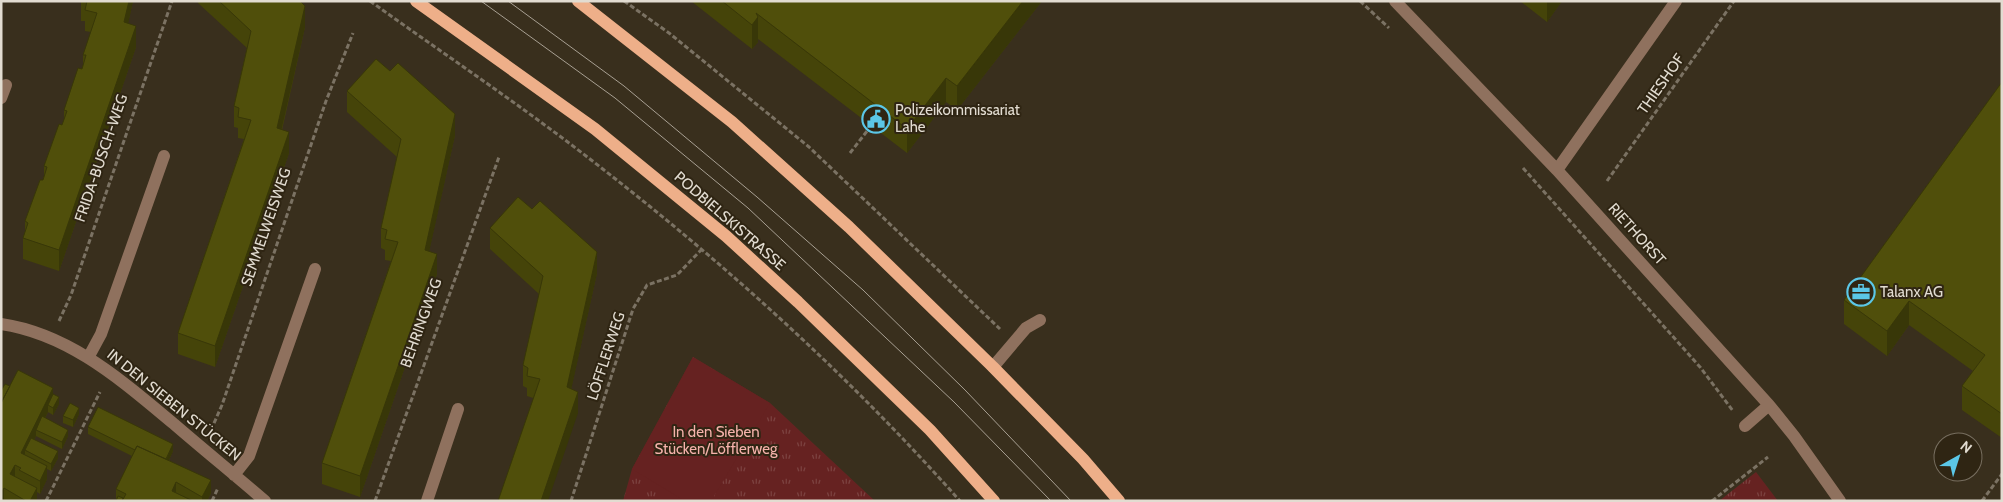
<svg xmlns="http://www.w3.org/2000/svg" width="2003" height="502" font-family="Cabin,sans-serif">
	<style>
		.grass { fill: url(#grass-tufts) }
		.garden { fill: #662221 }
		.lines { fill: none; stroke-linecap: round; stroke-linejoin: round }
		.path { stroke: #7b7263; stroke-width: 3; stroke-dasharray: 5 2.5; stroke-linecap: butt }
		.minor { stroke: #8f715e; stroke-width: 12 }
		.major { stroke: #eeaf89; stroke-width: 12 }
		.tram { stroke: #a8a093; stroke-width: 1 }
		.wall { fill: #454409 }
		.shaded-wall { fill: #383708 }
		.building { fill: #504f0b; stroke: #383708 }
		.labels { text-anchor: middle; stroke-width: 4; stroke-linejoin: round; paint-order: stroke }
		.street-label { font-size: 15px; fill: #e2dcd1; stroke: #2f2513 }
		.poi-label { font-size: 15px; fill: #e2dcd1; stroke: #2f2513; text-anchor: start }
		.park-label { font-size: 15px; fill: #f6b2ab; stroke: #2f2513 }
	</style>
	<defs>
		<pattern id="grass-tufts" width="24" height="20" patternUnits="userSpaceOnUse" patternTransform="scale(1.25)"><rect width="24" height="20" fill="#662221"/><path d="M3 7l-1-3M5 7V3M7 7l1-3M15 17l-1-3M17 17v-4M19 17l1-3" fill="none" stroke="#7c4240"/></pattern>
	</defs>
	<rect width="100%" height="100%" fill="#392f1d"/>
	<path class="grass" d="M693,357L770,403L875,501H623L632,469Z
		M1756,472L1778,501H1719Z"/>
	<path class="garden" d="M693,357L770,403L711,501H685L632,469Z"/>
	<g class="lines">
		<path class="path" d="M370,1C448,57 528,110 604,170C731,269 853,380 960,501
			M624,1L669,33L809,147L1000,329
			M1360,1L1389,28
			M850,153L871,126
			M1523,168L1700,367L1733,411
			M1607,181L1734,1
			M59,321L71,295L172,1
			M211,430L222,405L326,101L353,33
			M46,501L100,392
			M212,501L218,488
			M375,501L499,157
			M571,501L633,309L647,285L677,275L701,250
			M1712,501L1768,457
			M1982,501L2002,474"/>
		<path class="minor" d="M1395,1L1557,170L1769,405L1794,436L1840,501
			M1,98L6,85
			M1557,170L1676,1
			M1,324C70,334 122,381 174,424C204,450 235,475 265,501
			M88,358L101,334L164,156
			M993,367L1026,328L1040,320
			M1745,426L1769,405
			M234,475L249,456L315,269
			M427,501L458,409"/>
		<path class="major" d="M416,1L595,129L726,236L798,302L930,430L994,501
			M578,1L732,122L849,227L993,367L1083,459L1119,501"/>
		<path class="tram" d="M481,1L615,98L748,208L954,402L1051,501
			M508,1L624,86L757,197L863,290L965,390L1071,501"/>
	</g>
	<path class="wall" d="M81,1H133L128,23L136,47L59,271L23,259V238L25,232V221L43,180L44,176V166L64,121V110L83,65V55L91,32L85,31V21H81Z
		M198,1H300L305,27L282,130L289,153L215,367L178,354V333L244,139L238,138V128L234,127V106L247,48L198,3Z
		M691,1H1042L957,110L946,102L907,153L758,39V42L752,49Z
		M1520,1H1562L1547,22Z
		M2002,82V438L1962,410V386L1973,371L1909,325L1887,356L1844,324V300Z
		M347,91L455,135L429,251L437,274L360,497L322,484V463L391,261L385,260V250L381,248V228L397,157L347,112Z
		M490,228L597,273L571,389L578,413L527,396V388L523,386V365L539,294L490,249Z
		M10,386L53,394L59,404L53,415L48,412L45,418L68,436L62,449L36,436L34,440L58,458L51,471L47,469V479L40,494L37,492V501H1Z
		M79,414L73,427L63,423V416Z
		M88,427L173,451L169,460L211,493L207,501H116V489L132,456L88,434Z"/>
	<path class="shaded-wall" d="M129,1H133L124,43V22Z
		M1023,1H1042L957,110V86Z
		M1547,1H1562L1547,22Z
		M305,6V27L277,149V128Z
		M758,17V42L752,49V25Z
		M136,26V47L59,271V250Z
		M946,78V102L907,153V129Z
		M455,114V135L425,270V250Z
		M289,132V153L215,367V346Z
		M597,252V273L567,408V387Z
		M437,254V274L360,497V476Z
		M1909,301V325L1887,356V331Z
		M53,388V401L48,405V412L38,431L36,430V436L28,452L25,450V457L21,453Z
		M578,392V413L548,501H541Z
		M59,397V404L53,415V408Z
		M79,408V414L73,427V420Z
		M68,430V436L62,449V442Z
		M173,444V451L164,471V465Z
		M58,451V458L51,471V464Z
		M15,465V478L10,474Z
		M47,466V479L40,494V481Z
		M211,480V493L207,501H202V497Z
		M176,482V495L172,491Z
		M4,488V501H1V493Z
		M37,488V501H30Z"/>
	<path class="building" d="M87,1H129L124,22L136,26L59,250L23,238L28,223L25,221L40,180H43L47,167L44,166L59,124L62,125L67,111L64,110L78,68L82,69L86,55H83L97,13L85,10Z
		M219,1H300L305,6L277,128L289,132L215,346L178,333L251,120L238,117L239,108L234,106L251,31Z
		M722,1H1023L957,86L946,78L907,129L756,13L758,17L752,25Z
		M376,59L390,71L398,63L455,114L425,250L437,254L360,476L322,463L398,242L385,239L387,230L381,228L401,139L347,91Z
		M2002,82V414L1962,386L1985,355L1909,301L1887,331L1844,300Z
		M518,197L532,209L540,201L597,252L567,387L578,392L541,501H498L540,379L527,376L528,368L523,365L543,276L490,228Z
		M18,370L53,388L21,453L47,466L40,481L19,470L21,468L15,465L10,474L37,488L30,501H26L4,488L1,493V403Z
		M5,384L10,386L1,403V391Z
		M53,394L59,397L53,408L48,405Z
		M70,403L79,408L73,420L63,416Z
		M98,407L173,444L166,459L137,446L135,450L88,427Z
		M42,416L68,430L62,442L36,430Z
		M31,438L58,451L51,464L25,450Z
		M137,446L211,480L202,497L176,482L172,491L193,501H122L126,494L116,489Z
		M118,496L123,498L122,501H116Z"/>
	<defs>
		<g id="civic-ring" transform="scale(1.4375)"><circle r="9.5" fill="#2f2513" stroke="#5bc7e7" stroke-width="1.5"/><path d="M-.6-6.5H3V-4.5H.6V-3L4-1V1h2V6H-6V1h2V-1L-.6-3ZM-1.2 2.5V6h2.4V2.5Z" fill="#5bc7e7"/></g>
		<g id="office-ring" transform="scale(1.4375)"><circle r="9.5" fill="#2f2513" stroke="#5bc7e7" stroke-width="1.5"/><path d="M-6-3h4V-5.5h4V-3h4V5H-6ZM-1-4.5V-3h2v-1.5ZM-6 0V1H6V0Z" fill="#5bc7e7"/></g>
	</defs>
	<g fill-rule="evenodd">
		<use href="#civic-ring" x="876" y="119"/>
		<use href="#office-ring" x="1861" y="292"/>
	</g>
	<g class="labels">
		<g class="street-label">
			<text transform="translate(1661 84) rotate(-55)" y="5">THIESHOF</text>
			<text transform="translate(101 158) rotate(-71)" y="5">FRIDA-BUSCH-WEG</text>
			<text transform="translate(730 221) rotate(41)" y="5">PODBIELSKISTRASSE</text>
			<text transform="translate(266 227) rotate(-71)" y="5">SEMMELWEISWEG</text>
			<text transform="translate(1637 234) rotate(48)" y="5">RIETHORST</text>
			<text transform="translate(421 323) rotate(-70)" y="5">BEHRINGWEG</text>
			<text transform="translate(606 356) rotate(-72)" y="5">LÖFFLERWEG</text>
			<text transform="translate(174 405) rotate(39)" y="5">IN DEN SIEBEN STÜCKEN</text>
		</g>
		<g class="poi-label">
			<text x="895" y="115">Polizeikommissariat<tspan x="895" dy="17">Lahe</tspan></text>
			<text x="1880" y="297">Talanx AG</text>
		</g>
		<g class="park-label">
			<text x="716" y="437">In den Sieben<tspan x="716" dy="17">Stücken/Löfflerweg</tspan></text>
		</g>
	</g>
	<rect width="2003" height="502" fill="none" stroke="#e2dcd1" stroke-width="5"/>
	<g transform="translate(1958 457) rotate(39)"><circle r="24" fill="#2f2513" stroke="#776e5f"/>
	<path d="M0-4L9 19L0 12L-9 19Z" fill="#5bc7e7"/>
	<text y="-8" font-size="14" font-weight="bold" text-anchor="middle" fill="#e2dcd1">N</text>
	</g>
</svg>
